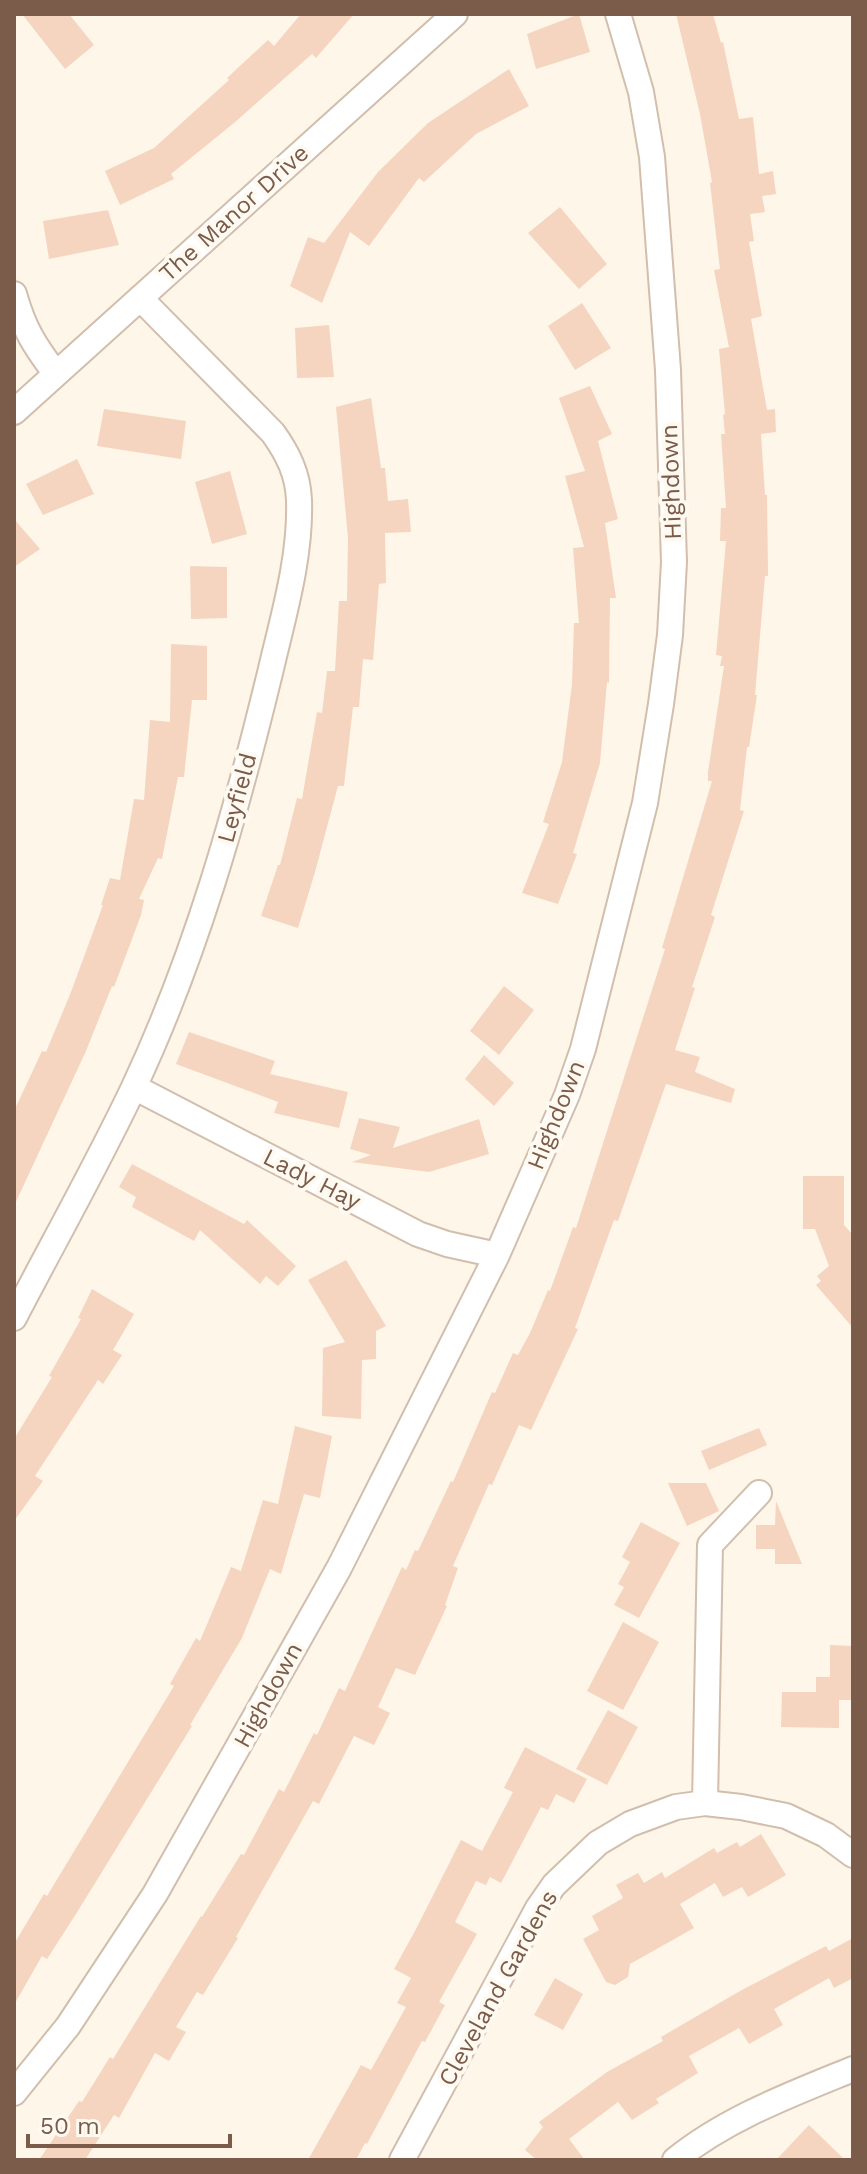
<svg xmlns="http://www.w3.org/2000/svg" width="867" height="2174" font-family="'Work Sans',sans-serif">
	<style>
		.building { fill: #f5d5bf }
		.lines { fill: none; stroke-linecap: round; stroke-linejoin: round }
		.street-casing { stroke: #d2bead; stroke-width: 28 }
		.street { stroke: #fff; stroke-width: 24 }
		.labels { text-anchor: middle; stroke-width: 8; stroke-linejoin: round; paint-order: stroke }
		.street-label { font-size: 24px; fill: #7b5c4a; stroke: #fffaf1 }
	</style>
	<rect width="100%" height="100%" fill="#fef6e9"/>
	<path class="building" d="M22,14H69L94,45L65,69Z
		M301,14H354L316,58L312,54L234,123L171,174L174,179L120,205L105,171L154,148L229,80L227,78L268,40L274,46Z
		M579,14L590,52L536,69L527,34Z
		M676,14H713L721,43L723,42L739,119L753,117L759,174L773,171L776,194L762,196L765,212L750,214L754,241L749,242L762,316L751,319L767,410L775,409L776,432L761,434L765,495H767L768,576H765L755,695H757L749,747H747L740,810L744,811L711,915L715,917L692,987L695,988L675,1050L700,1057L695,1072L735,1089L731,1103L666,1084L618,1221L614,1220L575,1328L578,1329L531,1430L519,1425L492,1485L489,1484L453,1566L458,1568L445,1605L447,1606L415,1675L396,1668L378,1707L390,1713L374,1745L354,1736L319,1804L313,1801L236,1937L238,1938L203,1995L197,1992L176,2027L186,2032L169,2061L155,2053L119,2118L114,2115L85,2160H39L79,2101L82,2102L110,2057L113,2059L201,1916L202,1917L241,1854L244,1855L279,1789L284,1792L314,1733L317,1735L339,1688L345,1691L402,1567L406,1570L415,1550L418,1551L451,1481L453,1482L492,1392L495,1393L513,1353L518,1355L530,1333L548,1290L550,1291L573,1227L576,1228L665,949L662,948L712,781H708V772L724,666H720L722,656L716,655L726,541H720L721,508H726L721,434H725L723,415L725,414L719,349L729,347L714,270L720,269L710,183L712,182L700,114Z
		M509,69L529,106L476,134L424,182L419,178L369,246L350,232L322,303L290,286L308,237L324,243L378,172L428,123Z
		M560,207L607,264L579,289L528,233Z
		M108,210L119,245L49,259L43,221Z
		M582,303L611,348L575,370L548,326Z
		M329,325L334,377L297,378L295,328Z
		M590,386L612,434L598,441L618,519L605,523L616,598H610L609,683L607,682L600,763L573,853L577,854L558,904L522,893L549,824L543,822L562,762L572,684L574,623H579L573,548L584,547L565,476L585,471L559,398Z
		M371,398L381,468H385L388,501L408,499L411,532L385,533L386,583L379,584L373,660L363,659L359,707H353L344,786H338L315,872L298,928L261,916L278,865H280L297,798L302,799L317,712L322,713L327,671H335L339,601H347L348,538L336,407Z
		M104,409L186,421L181,459L97,446Z
		M77,459L94,494L43,515L26,484Z
		M230,471L247,534L212,544L195,482Z
		M14,519L40,549L14,567Z
		M190,566L227,567V618L191,619Z
		M171,644L207,646V700H192L184,777H178L162,859L158,858L139,899L144,900L141,915L114,987L112,986L86,1051L14,1206V1111L42,1051L46,1052L71,992L103,905H101L110,878L120,880L134,799L144,800L150,720L170,722Z
		M504,986L534,1010L499,1055L470,1031Z
		M189,1032L275,1061L270,1074L348,1092L339,1128L274,1113L278,1102L176,1064Z
		M484,1055L514,1083L494,1106L465,1079Z
		M359,1118L400,1127L393,1148L479,1119L489,1154L429,1172L352,1162L371,1155L350,1149Z
		M132,1164L244,1224L247,1220L296,1266L278,1286L266,1276L260,1284L200,1230L194,1241L132,1207L136,1197L119,1187Z
		M803,1176H844V1225L853,1235V1328L816,1285L821,1281L817,1276L829,1266L815,1229H803Z
		M346,1260L386,1326L376,1331V1359L362,1360L361,1419L322,1416L323,1348L345,1342L308,1280Z
		M92,1289L134,1314L113,1350L122,1355L103,1384L98,1380L35,1476L43,1481L14,1521V1439L52,1377L49,1376L81,1319L78,1318Z
		M295,1426L332,1436L320,1498L304,1494L281,1574L270,1569L242,1638L190,1725L192,1726L76,1914L47,1959L42,1956L14,2005V1944L44,1894L47,1896L174,1686L170,1684L196,1638L200,1641L231,1567L241,1571L263,1500L278,1504Z
		M759,1428L767,1445L709,1470L701,1451Z
		M668,1483H706L719,1511L687,1526Z
		M776,1501L794,1545L802,1564H775V1549H756V1525H775Z
		M641,1522L680,1543L639,1618L614,1605L624,1587L618,1584L630,1562L622,1557Z
		M623,1622L659,1642L623,1710L587,1691Z
		M830,1645L853,1646V1700H839V1728L781,1727L782,1692H816V1677H830Z
		M608,1710L638,1727L607,1785L576,1769Z
		M525,1747L587,1779L574,1803L556,1794L548,1810L541,1807L501,1883L490,1877L486,1885L476,1881L455,1922L477,1934L439,2002L445,2005L425,2042L422,2041L367,2144L365,2143L356,2160H308L361,2065L371,2070L406,2007L397,2003L411,1978L394,1969L415,1931L461,1840L482,1851L513,1792L504,1788Z
		M761,1834L786,1875L748,1897L742,1887L723,1897L715,1883L680,1904L694,1928L630,1964L628,1977L615,1985L606,1982L583,1939L599,1930L592,1916L623,1898L616,1885L638,1873L644,1883L662,1872L665,1878L714,1848L717,1853L737,1842L740,1847Z
		M853,1938V1978L834,1988L829,1978L774,2009L783,2025L749,2044L739,2028L689,2056L698,2073L656,2099L659,2103L632,2120L618,2102L569,2139L585,2160H537L525,2150L543,2127L539,2122L607,2072L663,2041L661,2037L740,1991L826,1946L829,1951Z
		M555,1978L583,1994L563,2030L534,2015Z
		M809,2125L845,2160H776Z"/>
	<g class="lines">
		<g class="street-casing">
			<path id="street" d="M14,294C24,329 34,345 56,374
				M14,412L455,14
				M134,1087L418,1234L447,1244L497,1255
				M14,1318C54,1241 97,1165 134,1087C196,955 236,813 270,673C283,617 301,558 299,500C298,474 288,454 273,433L140,298
				M705,1803L710,1545L759,1493
				M14,2093L68,2026L155,1894L339,1568L497,1255L567,1095L583,1049L645,803L661,704L670,635L674,562L668,370L652,157L641,92L618,14
				M402,2160L538,1908L554,1885L598,1843L630,1824L676,1807L705,1803L741,1807L786,1816L826,1835L853,1855
				M675,2160C727,2118 792,2094 853,2069"/>
		</g>
		<use href="#street" class="street"/>
	</g>
	<g class="labels">
		<g class="street-label">
			<text transform="translate(234 213) rotate(-42)" y="8">The Manor Drive</text>
			<text transform="translate(671 482) rotate(-92)" y="8">Highdown</text>
			<text transform="translate(237 798) rotate(-75)" y="8">Leyfield</text>
			<text transform="translate(556 1115) rotate(-68)" y="8">Highdown</text>
			<text transform="translate(312 1179) rotate(27)" y="8">Lady Hay</text>
			<text transform="translate(268 1695) rotate(-61)" y="8">Highdown</text>
			<text transform="translate(498 1988) rotate(-61)" y="8">Cleveland Gardens</text>
		</g>
	</g>
	<rect width="867" height="2174" fill="none" stroke="#7b5c4a" stroke-width="32"/>
	<path d="M28 2134v12h202v-12" fill="none" stroke="#7b5c4a" stroke-width="4"/>
	<text x="40" y="2134" font-size="24" fill="#7b5c4a" stroke="#fffaf1" stroke-width="6" paint-order="stroke">50 m</text>
</svg>
